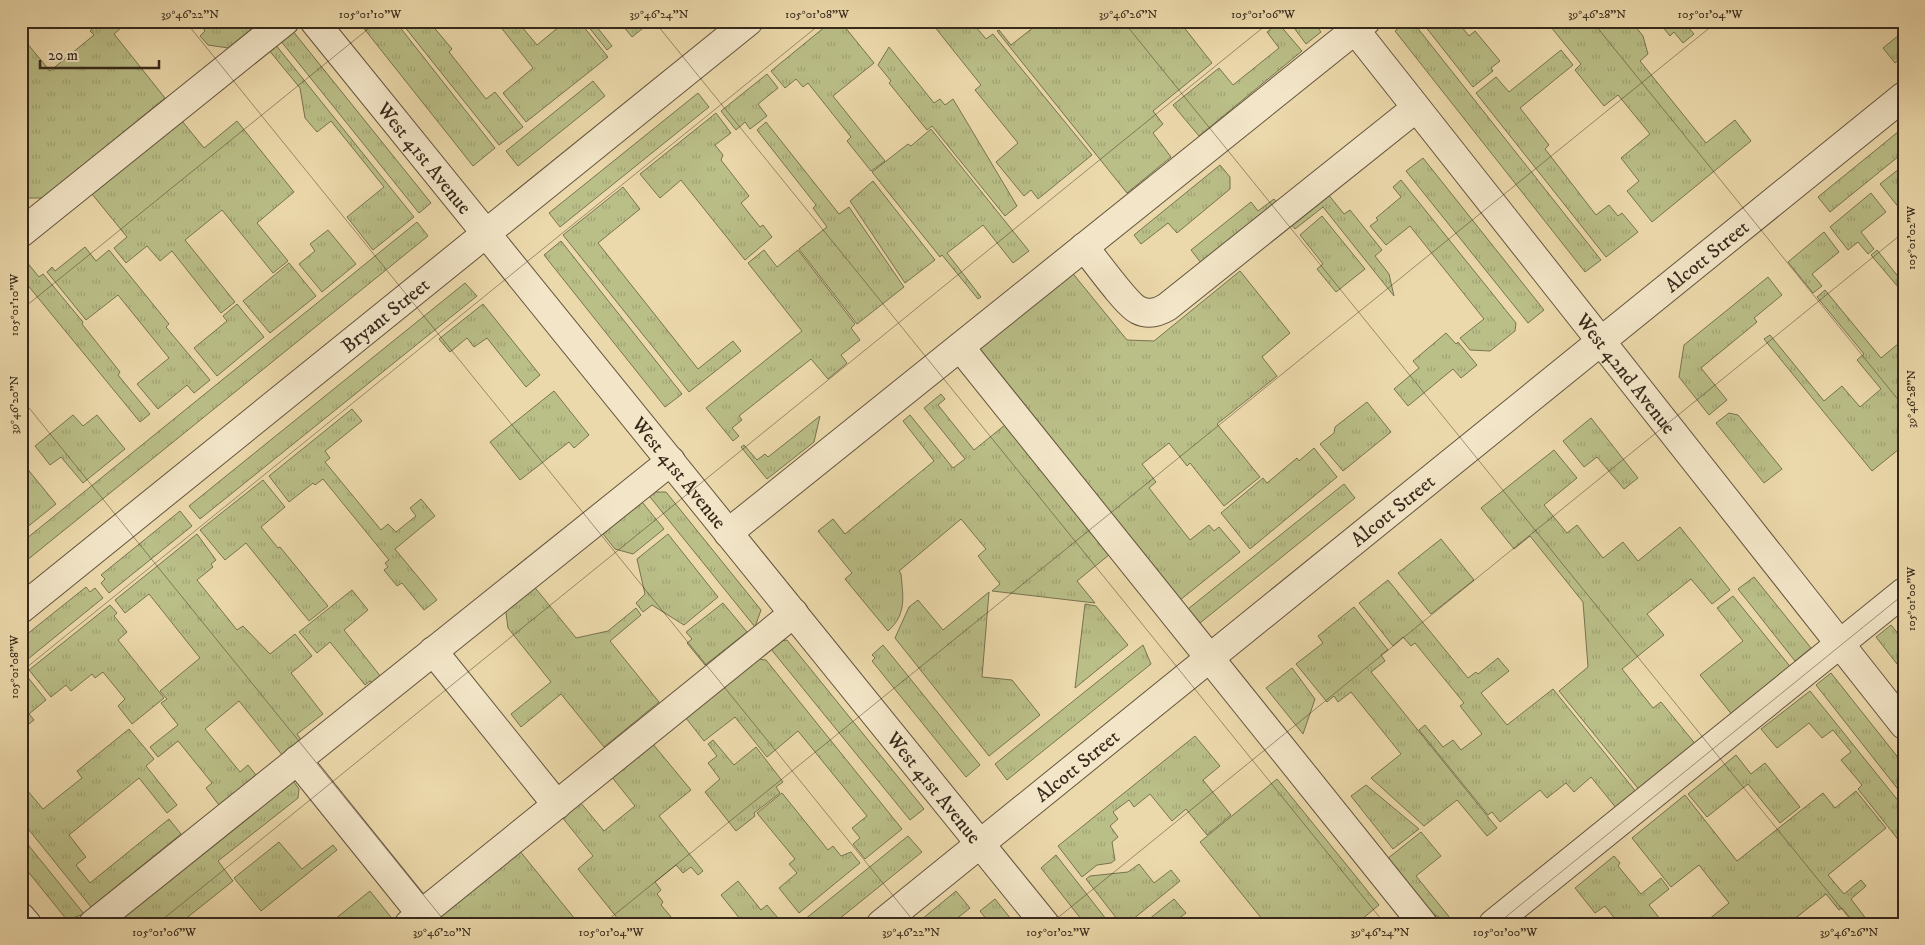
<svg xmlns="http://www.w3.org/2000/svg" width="1925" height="945" font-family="'IM FELL DW Pica',serif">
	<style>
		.grass { fill: url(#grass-tufts); stroke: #787451 }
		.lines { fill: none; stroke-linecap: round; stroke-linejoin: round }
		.minor-casing { stroke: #64553f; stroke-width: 30 }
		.minor { stroke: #f3e6c8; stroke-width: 28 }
		.ticks { fill: none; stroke: #36291b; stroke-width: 1; stroke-opacity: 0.45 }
		.labels { text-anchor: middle; stroke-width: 4; stroke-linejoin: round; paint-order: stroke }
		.street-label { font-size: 20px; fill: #36291b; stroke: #f3e6c8 }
		.neatline { fill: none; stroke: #36291b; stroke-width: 2 }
		.ticks-label { font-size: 12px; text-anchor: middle; fill: #36291b }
	</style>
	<defs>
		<pattern id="grass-tufts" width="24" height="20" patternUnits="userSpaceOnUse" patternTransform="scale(1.25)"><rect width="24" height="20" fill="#babe87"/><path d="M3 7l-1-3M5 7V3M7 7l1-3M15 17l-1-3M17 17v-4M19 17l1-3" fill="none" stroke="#a0a374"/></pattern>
	</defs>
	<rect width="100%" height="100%" fill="#ecd9ab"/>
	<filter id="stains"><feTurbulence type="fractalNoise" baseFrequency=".004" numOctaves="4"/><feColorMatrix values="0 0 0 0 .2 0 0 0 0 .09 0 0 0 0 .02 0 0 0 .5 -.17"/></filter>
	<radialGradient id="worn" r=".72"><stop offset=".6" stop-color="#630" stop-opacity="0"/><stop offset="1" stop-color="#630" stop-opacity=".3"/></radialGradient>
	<path class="grass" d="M101,21H129L114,34L165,98L43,198H21V176L25,173L21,169V36L50,71L94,35L90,31Z
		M198,21H254L256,25L228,48L208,45L200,36L205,31Z
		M358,21H395L495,148L473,166Z
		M400,21H437L432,25L452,49L449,52L486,99L495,92L523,127L499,145Z
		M496,21H517L537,45L566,21H579L608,57L526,122L503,93L533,68Z
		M584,21H592L612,46L607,50Z
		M619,21H652L632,37Z
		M832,21H840L874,63L833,96L885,161L871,171L847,141L851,137L808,83L803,87L796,79L785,88L771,71Z
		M930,21H971L986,39L993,34L1092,155L1038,199L1031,190L1024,196L996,162L1018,143L975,90L981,85Z
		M1038,21H1179L1212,63L1153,111L1163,124L1153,133L1171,157L1127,193L997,31L999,30L1011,45L1039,23Z
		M1289,21H1313L1321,32L1306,44Z
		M1407,21H1412L1601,260L1585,272L1395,31Z
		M1421,21H1457L1469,36L1475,31L1500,61L1491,68L1493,71L1473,87Z
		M1546,21H1631L1643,36L1648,54L1640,61L1706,143L1735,120L1751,141L1652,222L1627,191L1639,181L1621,158L1650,134L1618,95L1604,106L1575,70L1581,64Z
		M1658,21H1683L1694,34L1683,43L1674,32L1670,36Z
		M1278,23L1302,51L1199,136L1173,105L1219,68L1233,85L1279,48L1267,32Z
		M288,25L431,203L419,213L276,35Z
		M1904,31V55L1895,63L1883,48Z
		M275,44L414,217L373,250L347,217L384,187L331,121L317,132L305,118L300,88L268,49Z
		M889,47L934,103L940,99L945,105L953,99L1017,206L1005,216L932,126L927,130L889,83L891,81L878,65Z
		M1561,50L1573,65L1520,108L1549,145L1545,149L1596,215L1609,205L1618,216L1622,213L1638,232L1606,257L1476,93L1496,77L1509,92Z
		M767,74L778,88L758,104L767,116L750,129L745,122L736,130L721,111Z
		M593,81L605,96L518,166L506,151Z
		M698,93L709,107L560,227L549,213Z
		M716,113L731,133L715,145L723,155L721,160L749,196L741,203L760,227L763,225L772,237L745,260L681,180L660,198L640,174Z
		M178,116L204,148L237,121L294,192L257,223L288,261L273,273L222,210L185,240L235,302L221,313L172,251L160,261L147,246L126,263L114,248L127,237L92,194L140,155Z
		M766,122L839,214L849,207L904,287L857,324L799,249L827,227L813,208L816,205L757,130Z
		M1904,127V152L1830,212L1818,197Z
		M931,129L1029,251L1013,263L983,225L947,253L981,297L978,299L942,255L940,257L872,172L908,144L911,146Z
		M1423,158L1544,310L1528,323L1406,171Z
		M1220,165L1230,177V189L1177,233L1168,223L1141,244L1134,235Z
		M1904,165V206L1900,209L1880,184Z
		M1401,180L1516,323L1515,331L1490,351L1470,350L1460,338L1484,319L1410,226L1386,245L1370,226L1378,220L1376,218L1401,197L1393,187Z
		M873,181L935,260L905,283L850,201Z
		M623,187L640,209L598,243L698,369L733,341L741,351L689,392L563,235Z
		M1327,193L1344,214L1350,210L1382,250L1375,256L1389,274L1394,296L1323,207L1295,229L1290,223Z
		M1871,193L1886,212L1861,232L1874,249L1868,254L1858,242L1848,250L1830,227Z
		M1274,199L1281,208L1205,268L1191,250L1251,202L1258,211Z
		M1322,216L1365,269L1336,292L1317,269L1323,264L1300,235Z
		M417,222L428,236L21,565V543Z
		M328,230L356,264L322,292L299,264L315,251L310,244Z
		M1824,232L1839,252L1812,274L1822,286L1813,293L1788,262Z
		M561,241L682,394L665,407L544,255Z
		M85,247L96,261L109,250L169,324L166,327L210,380L194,393L187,385L158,409L137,384L169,358L118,295L86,320L47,272L52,267L55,271Z
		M764,250L777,267L798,250L855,324L851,328L860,340L841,355L847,363L828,379L811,359L739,416L742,420L732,428L739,436L733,441L706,408L802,331L748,263Z
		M1877,250L1904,284V294L1871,255Z
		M21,255L39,277L43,274L83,322L82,324L120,372L118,375L150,414L140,422L21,277Z
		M289,263L316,296L270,333L243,301Z
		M1070,270L1127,340L1154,341L1240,271L1290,333L1262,357L1277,376L1217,424L1260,477L1224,506L1190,463L1187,466L1169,443L1142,464L1156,482L1149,488L1190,540L1209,525L1214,531L1219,527L1240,552L1180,600L976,345Z
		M1768,277L1782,295L1754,318L1757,322L1701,368L1727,400L1709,415L1679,377L1684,345Z
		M465,283L477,296L200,519L189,506Z
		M1825,290L1881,358L1904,339V386L1900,390L1904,395V445L1872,471L1764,339L1770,335L1824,401L1842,386L1860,407L1881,389L1857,360L1864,354L1817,297Z
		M237,304L264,337L217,376L194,348L227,321L223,316Z
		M483,304L540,375L526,387L487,338L474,347L467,338L450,352L439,339Z
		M1446,333L1456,344L1458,342L1477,365L1461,378L1453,369L1408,406L1394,389L1419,368L1413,361Z
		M554,391L589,435L574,448L569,442L520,480L490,442Z
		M941,394L945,399L938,405L974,450L1010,421L1115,550L1077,581L1095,603L992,591L1000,584L978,556L986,549L961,519L899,571L901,574C903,597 907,614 888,631L845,579L852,573L818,531L833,519L845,534L934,461L903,421L910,415L953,468L965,459L924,408Z
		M1367,402L1391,432L1343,471L1320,444L1334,433L1335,427Z
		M352,409L362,421L325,451L330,458L325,462L381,530L388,524L396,532L416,516L410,508L421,499L435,516L395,549L437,600L424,610L402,583L397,586L384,570L388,567L385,563L389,560L323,479L315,485L313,483L289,502L269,476Z
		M1729,413L1738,415L1782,469L1764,483L1716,423Z
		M73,415L83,426L97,415L125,449L83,483L61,457L50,465L35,446Z
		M820,416L814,442L767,479L741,447L744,445L757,460L765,454L768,457Z
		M1591,418L1638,478L1624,489L1597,457L1584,467L1563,441Z
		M1314,448L1337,477L1250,549L1221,513L1263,478L1267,483L1297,458L1299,461Z
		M1554,450L1577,478L1544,505L1567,533L1577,525L1603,558L1623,542L1638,561L1680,527L1730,590L1712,604L1691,579L1647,614L1664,635L1622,669L1653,708L1661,702L1697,746L1641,792L1559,691L1588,667L1583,602L1530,536L1514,549L1481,508Z
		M21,461L56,504L21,532Z
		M263,480L285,507L261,527L278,548L280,547L328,606L309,621L246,543L225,560L200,530Z
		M1344,484L1355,498L1200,623L1188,609Z
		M646,492H666L761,610L755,627Z
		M638,497L664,529L633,554L615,549L599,529Z
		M180,511L192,526L109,593L101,583L105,579L101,575Z
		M197,534L216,560L211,564L213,567L197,580L237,630L243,626L270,654L295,634L312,656L291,673L323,714L297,734L302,741L283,756L239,701L205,729L240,772L248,765L256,775L219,805L206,788L212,783L178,741L158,757L150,747L178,725L161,703L167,699L160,691L200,658L149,594L125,613L115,600Z
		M668,534L718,597L684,625L652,605L643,612L636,603L645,594L637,559Z
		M1441,539L1474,580L1431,614L1398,573Z
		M1754,577L1811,648L1795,661L1738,589Z
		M1388,580L1468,678L1476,672L1478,674L1498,658L1509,671L1481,693L1507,725L1553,689L1637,793L1617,809L1591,777L1574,792L1566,783L1547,798L1540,790L1500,822L1492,812L1488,815L1419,730L1425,725L1443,747L1453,740L1461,750L1482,734L1460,706L1464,703L1415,643L1411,646L1403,637L1393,646L1359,603Z
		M532,584L576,638L608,631L636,608L641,615L610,641L659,702L604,747L561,694L521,727L511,714L551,682L508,628L505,606Z
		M86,587L90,592L95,588L103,598L23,663L21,661V639Z
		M352,590L368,610L344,630L381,677L372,684L370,681L365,685L330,642L317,653L299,632Z
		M989,592L982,677L1012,680L1040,715L989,756L895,638L909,607L918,600L943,630Z
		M1733,596L1797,675L1738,722L1700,675L1743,641L1717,608Z
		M723,603L747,632L705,665L687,643L692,639L686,632Z
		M1085,604L1096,606L1128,645L1075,688Z
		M110,605L117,613L114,616L127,632L118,640L164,698L132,724L118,706L125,699L103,672L95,678L92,674L71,691L66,685L51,697L29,670Z
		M1354,607L1388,650L1381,655L1385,661L1371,672L1497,828L1487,836L1457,800L1424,826L1371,778L1401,754L1351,692L1338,702L1334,696L1327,702L1296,664L1323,643L1318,636Z
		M1891,625L1904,641V673L1876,637Z
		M787,640L924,809L910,820L766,643Z
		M883,645L980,765L966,777L872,661L875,658L872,655Z
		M1143,645L1151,664L1007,780L995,764Z
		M749,658L766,660L902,829L865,859L853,844L860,838L852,828L867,816L798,731L767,757L735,717L704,741L682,713Z
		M1292,668L1315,699L1303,734L1266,688Z
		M1831,673L1904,765V797L1816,685Z
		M26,675L46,700L29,714L34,720L21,730V679Z
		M1810,691L1904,808V847L1858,789L1862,785L1841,760L1851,752L1833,730L1822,738L1809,723L1777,748L1761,729Z
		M129,729L154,759L146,766L177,805L167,813L139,778L69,835L86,857L76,865L90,883L169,819L181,834L91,907L21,820V783L43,809L82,778L77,771Z
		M1195,736L1220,766L1203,780L1231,815L1207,835L1186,809L1172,821L1150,794L1134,807L1129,800L1113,812L1118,819L1110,826L1118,837L1112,842L1115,860L1111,863L1097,865L1082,877L1058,846Z
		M713,740L734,765L756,747L783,782L776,787L780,793L754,813L755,816L736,831L705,792L720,779L708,763L717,756L708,744Z
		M652,743L691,790L659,816L703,871L698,875L691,867L683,873L676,865L655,882L661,890L657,894L663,902L661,905L677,924H622L578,869L593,856L562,817L580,802L604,831L635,806L611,776Z
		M1736,755L1751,774L1765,763L1800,807L1780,823L1748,784L1707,817L1688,794Z
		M291,778L299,789L298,798L218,861L233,881L179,924H109Z
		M1277,779L1379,905L1356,924H1266L1200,842Z
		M1366,785L1419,829L1393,849L1351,796Z
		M1856,791L1886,828L1828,875L1844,894L1861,880L1866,886L1851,899L1870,924H1855L1842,908L1839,910L1826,894L1788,924H1703L1729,903L1699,865L1671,887L1632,838L1685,795L1737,861L1823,793L1835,808Z
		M782,793L828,850L833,846L841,856L851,852L860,863L799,913L779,888L797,873L789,864L795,859L757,813Z
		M1421,832L1441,856L1416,876L1455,924H1451L1430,912L1387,859Z
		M21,836L84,914L67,920L21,863Z
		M908,836L922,852L833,924H799Z
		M279,842L302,869L333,845L337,850L261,911L234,878Z
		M519,850L579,924H444L438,915Z
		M1056,855L1110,924H1085L1041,868Z
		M1614,856L1620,863L1618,866L1641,894L1661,878L1669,889L1649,905L1664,924H1619L1605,906L1595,913L1575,888Z
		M1139,864L1154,883L1171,870L1180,881L1127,924H1121L1086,879L1090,876L1128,872Z
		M738,881L761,910L767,905L783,924H744L721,895Z
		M370,891L394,921L391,924H339L335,919Z
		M956,891L970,908L950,924H916Z
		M995,899L1015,924H990L980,911Z
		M1174,899L1186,913L1178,919L1181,924H1143Z"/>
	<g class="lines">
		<g class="minor-casing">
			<g id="minor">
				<path id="s1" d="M314,21L1045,924"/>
				<path id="s2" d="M1348,21L1904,725"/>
				<path d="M21,233L285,21"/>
				<path d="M1084,247C1095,260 1126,304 1138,310C1148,315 1157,313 1167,307L1416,108"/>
				<path d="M960,347L1423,924"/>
				<path d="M728,533L1366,21"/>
				<path id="s3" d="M21,609L749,21"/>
				<path d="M433,651L557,805"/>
				<path d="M297,760L421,914"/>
				<path d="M21,917L27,924"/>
				<path d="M93,924L671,461"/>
				<path d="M409,924L794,613"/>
				<path id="s4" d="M881,924L1904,96"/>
				<path d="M1493,924L1904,592"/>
			</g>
		</g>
		<use href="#minor" class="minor"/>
	</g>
	<path class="ticks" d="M185,21L916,924M654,21L1385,924M1123,21L1854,924M1592,21L1904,407M21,310L378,21M21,398L447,924M21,672L824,21M157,924L1271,21M603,924L1718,21M1050,924L1904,232M1497,924L1904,594"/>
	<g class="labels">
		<g class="street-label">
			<text dy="7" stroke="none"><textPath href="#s1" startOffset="176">West 41st Avenue</textPath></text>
			<text dy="7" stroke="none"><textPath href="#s4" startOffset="1062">Alcott Street</textPath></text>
			<text dy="7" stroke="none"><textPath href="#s3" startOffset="468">Bryant Street</textPath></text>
			<text dy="7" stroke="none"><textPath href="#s2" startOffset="449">West 42nd Avenue</textPath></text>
			<text dy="7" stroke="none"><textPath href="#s1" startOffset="581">West 41st Avenue</textPath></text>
			<text dy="7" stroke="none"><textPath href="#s4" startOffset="658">Alcott Street</textPath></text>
			<text dy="7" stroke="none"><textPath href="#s4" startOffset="252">Alcott Street</textPath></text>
			<text dy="7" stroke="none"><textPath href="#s1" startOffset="986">West 41st Avenue</textPath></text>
		</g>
	</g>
	<rect width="1925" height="945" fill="none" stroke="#ecd9ab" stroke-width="55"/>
	<path d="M40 60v8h119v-8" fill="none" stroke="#36291b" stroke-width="2.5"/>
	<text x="48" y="60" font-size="15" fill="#36291b" stroke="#f3e6c8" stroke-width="4" paint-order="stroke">20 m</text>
	<rect x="28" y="28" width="1870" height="890" class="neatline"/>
	<g class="ticks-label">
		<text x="190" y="18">39°46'22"N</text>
		<text x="370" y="18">105°01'10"W</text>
		<text x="659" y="18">39°46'24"N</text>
		<text x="817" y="18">105°01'08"W</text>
		<text x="1128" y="18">39°46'26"N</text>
		<text x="1263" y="18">105°01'06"W</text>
		<text x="1597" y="18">39°46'28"N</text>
		<text x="1710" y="18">105°01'04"W</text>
		<text transform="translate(1911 238) rotate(-90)" y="4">105°01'02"W</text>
		<text transform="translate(14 305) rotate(-90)" y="4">105°01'10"W</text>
		<text transform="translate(1911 399) rotate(-90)" y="4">39°46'28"N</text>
		<text transform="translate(14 405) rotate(-90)" y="4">39°46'20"N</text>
		<text transform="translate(1911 599) rotate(-90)" y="4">105°01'00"W</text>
		<text transform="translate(14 667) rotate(-90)" y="4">105°01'08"W</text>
		<text x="164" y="936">105°01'06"W</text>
		<text x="442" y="936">39°46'20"N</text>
		<text x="611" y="936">105°01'04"W</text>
		<text x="911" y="936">39°46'22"N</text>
		<text x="1058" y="936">105°01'02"W</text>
		<text x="1380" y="936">39°46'24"N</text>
		<text x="1505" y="936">105°01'00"W</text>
		<text x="1849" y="936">39°46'26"N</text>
	</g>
	<rect width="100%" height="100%" filter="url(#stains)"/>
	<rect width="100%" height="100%" fill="url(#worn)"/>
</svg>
